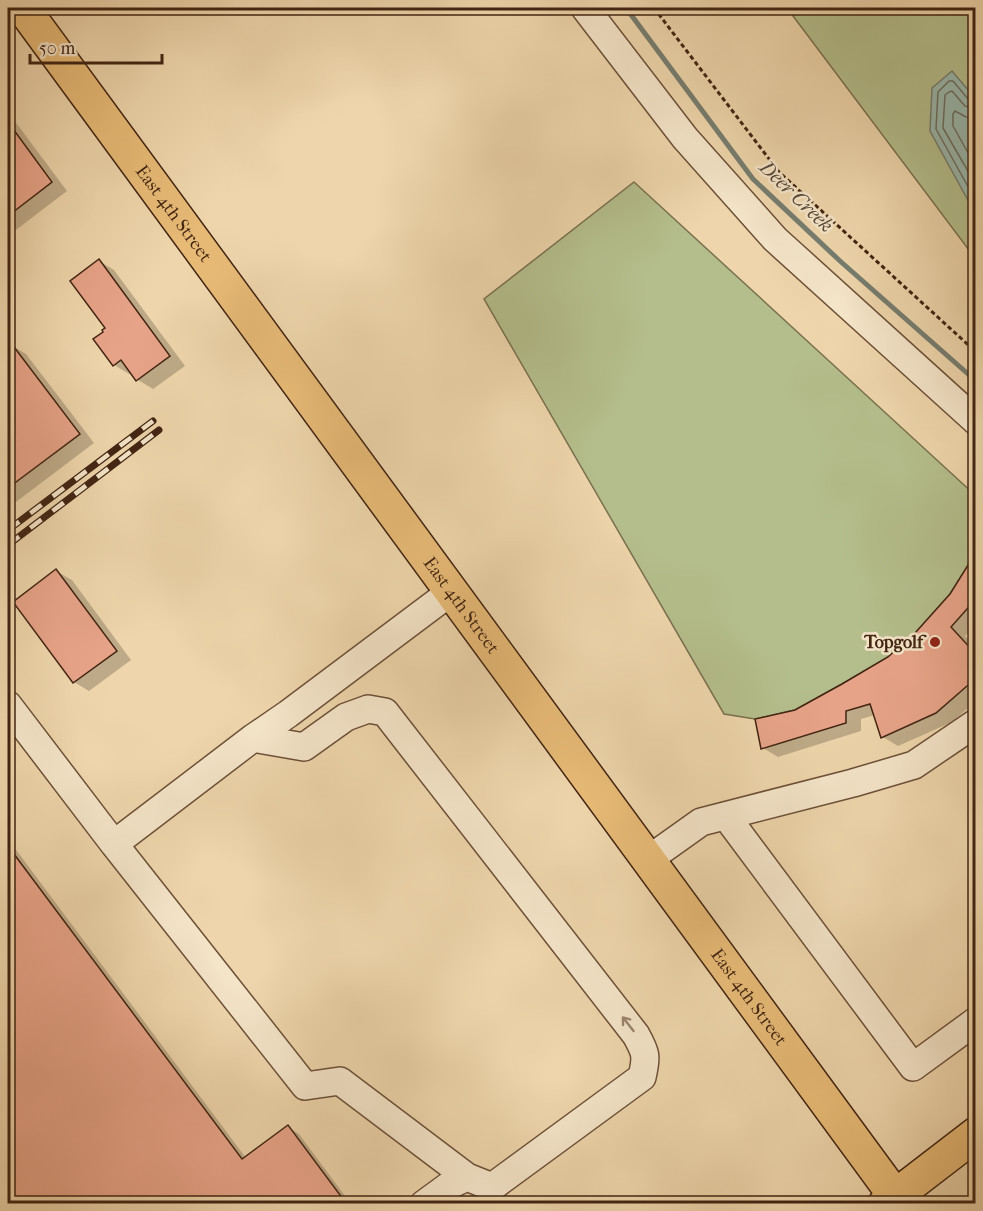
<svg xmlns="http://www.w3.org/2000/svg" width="983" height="1211" font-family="'IM FELL French Canon',serif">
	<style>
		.green { fill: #b4be8c; stroke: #7a714f; stroke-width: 1.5 }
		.water { fill: #99b8ad; stroke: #767d6f; stroke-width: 1.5 }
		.shadow { fill: #0003 }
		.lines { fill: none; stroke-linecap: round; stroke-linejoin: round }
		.shore { stroke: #6d6e60; stroke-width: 1.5 }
		.stream { stroke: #767d6f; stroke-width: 5 }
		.building { fill: #e7a388; stroke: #412412; stroke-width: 1.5 }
		.minor-casing { stroke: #6c5038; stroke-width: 30 }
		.major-casing { stroke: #412412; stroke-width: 36 }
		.path { stroke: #412412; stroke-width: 3; stroke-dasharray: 4.5 3; stroke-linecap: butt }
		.minor { stroke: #f4e4c8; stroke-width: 27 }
		.major { stroke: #e7ba76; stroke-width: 33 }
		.rail-casing { stroke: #412412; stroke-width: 7 }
		.rail { stroke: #f4e4c8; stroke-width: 4.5; stroke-dasharray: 14; stroke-linecap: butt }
		.oneway { stroke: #9a846d }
		.poi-dot { fill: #8f2418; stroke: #f4e4c8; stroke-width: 2 }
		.labels { text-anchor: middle; stroke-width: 5; stroke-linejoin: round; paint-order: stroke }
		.street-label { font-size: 18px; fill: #412412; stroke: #f4e4c8 }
		.poi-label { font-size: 18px; font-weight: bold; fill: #412412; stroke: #f4e4c8; text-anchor: end }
		.water-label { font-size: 20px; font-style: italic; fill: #574939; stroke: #f4e4c8 }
	</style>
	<rect width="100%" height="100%" fill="#eed5ab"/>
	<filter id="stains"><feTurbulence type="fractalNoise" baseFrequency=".00333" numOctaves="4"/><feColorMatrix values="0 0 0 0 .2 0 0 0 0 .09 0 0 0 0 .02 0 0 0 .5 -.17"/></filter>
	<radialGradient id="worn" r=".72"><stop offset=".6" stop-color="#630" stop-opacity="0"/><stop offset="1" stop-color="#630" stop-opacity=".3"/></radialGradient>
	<path class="green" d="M787,8H975V258Z
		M634,182L975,495V554L950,594L916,632L888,657L842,684L795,710L755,719L724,714L484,299Z"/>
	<path class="water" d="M952,71L975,98V213L930,131L932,88Z"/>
	<path class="shadow" d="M8,112L67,191L8,236Z
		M99,261L114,270L185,366L153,389L138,380L131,372L129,374L114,365L105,332L107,328Z
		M11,345L26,354L94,443L8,508V347Z
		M976,557V625L965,636L976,647V701L952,722L898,746L883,737L875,715L861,719V731L778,757L763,748L795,711L888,658L917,633L951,594Z
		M56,571L72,580L131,660L89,691L74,682Z
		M8,839L246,1158L288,1127L299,1134L351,1204H8Z"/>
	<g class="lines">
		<path class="shore" d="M976,101L969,100L953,81H949L938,92L936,129L976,201
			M976,109L965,106L952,91L949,92L945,95L943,128L976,185
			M976,118L966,117L955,111L953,114V126L976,167"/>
		<path class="stream" d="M626,8L753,179L840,261L976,381"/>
	</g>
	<path class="building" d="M8,122L52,182L8,216Z
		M99,259L170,356L136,381L121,360L113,366L93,339L103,332L102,330L105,328L70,281Z
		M8,339L80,434L8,488Z
		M975,554V600L951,627L975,653V679L936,713L881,738L870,704L846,711V723L761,749L755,719L795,710L842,684L888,657L916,632L950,594Z
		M56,569L117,651L73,683L13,602Z
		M8,846L242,1159L288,1125L346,1203H8Z"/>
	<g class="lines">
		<g class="minor-casing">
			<path id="minor" d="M585,8L685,138L775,239L976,421
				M8,705L114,844
				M253,738L288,714L452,591
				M726,816L913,1067L976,1021
				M649,859L701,822L853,783L914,765L976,723
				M424,1204L450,1185L467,1177L492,1187L642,1077C647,1056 646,1053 636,1035L385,712L368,709L346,717L304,747L253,738L114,844L305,1086L340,1081L467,1177"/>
		</g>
		<g class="major-casing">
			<g id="major">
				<path id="s1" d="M23,8L901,1204"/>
				<path d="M885,1204L976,1134"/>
			</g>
		</g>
		<path class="path" d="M654,8L779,172L976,352"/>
		<use href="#minor" class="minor"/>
		<use href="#major" class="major"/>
		<g class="rail-casing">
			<path id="rail" d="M8,530L153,421
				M8,545L159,430"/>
		</g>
		<use href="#rail" class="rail"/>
	</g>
	<defs><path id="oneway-shaft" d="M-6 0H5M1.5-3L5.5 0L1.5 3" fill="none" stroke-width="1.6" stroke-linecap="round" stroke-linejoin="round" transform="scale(1.5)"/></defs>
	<use class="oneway" href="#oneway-shaft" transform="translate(628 1024) rotate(-128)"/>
	<circle class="poi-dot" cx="935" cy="642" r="6"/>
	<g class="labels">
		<g class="street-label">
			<text dy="6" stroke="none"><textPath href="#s1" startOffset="255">East 4th Street</textPath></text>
			<text dy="6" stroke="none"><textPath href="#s1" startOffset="741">East 4th Street</textPath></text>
			<text dy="6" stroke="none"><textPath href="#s1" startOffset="1227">East 4th Street</textPath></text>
		</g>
		<g class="poi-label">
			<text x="923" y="648">Topgolf</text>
		</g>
		<g class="water-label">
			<text transform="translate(797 196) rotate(44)" y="7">Deer Creek</text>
		</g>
	</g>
	<rect width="983" height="1211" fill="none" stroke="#eed5ab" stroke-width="30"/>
	<rect x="9" y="9" width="965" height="1193" fill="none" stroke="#412412" stroke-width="3"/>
	<rect x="15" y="15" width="953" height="1181" fill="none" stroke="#412412" stroke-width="1.5"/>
	<path d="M30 54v9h132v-9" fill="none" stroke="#412412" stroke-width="3"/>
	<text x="39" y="54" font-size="18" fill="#412412" stroke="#f4e4c8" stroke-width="4.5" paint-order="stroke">50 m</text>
	<rect width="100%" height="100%" filter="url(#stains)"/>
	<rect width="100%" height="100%" fill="url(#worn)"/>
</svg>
